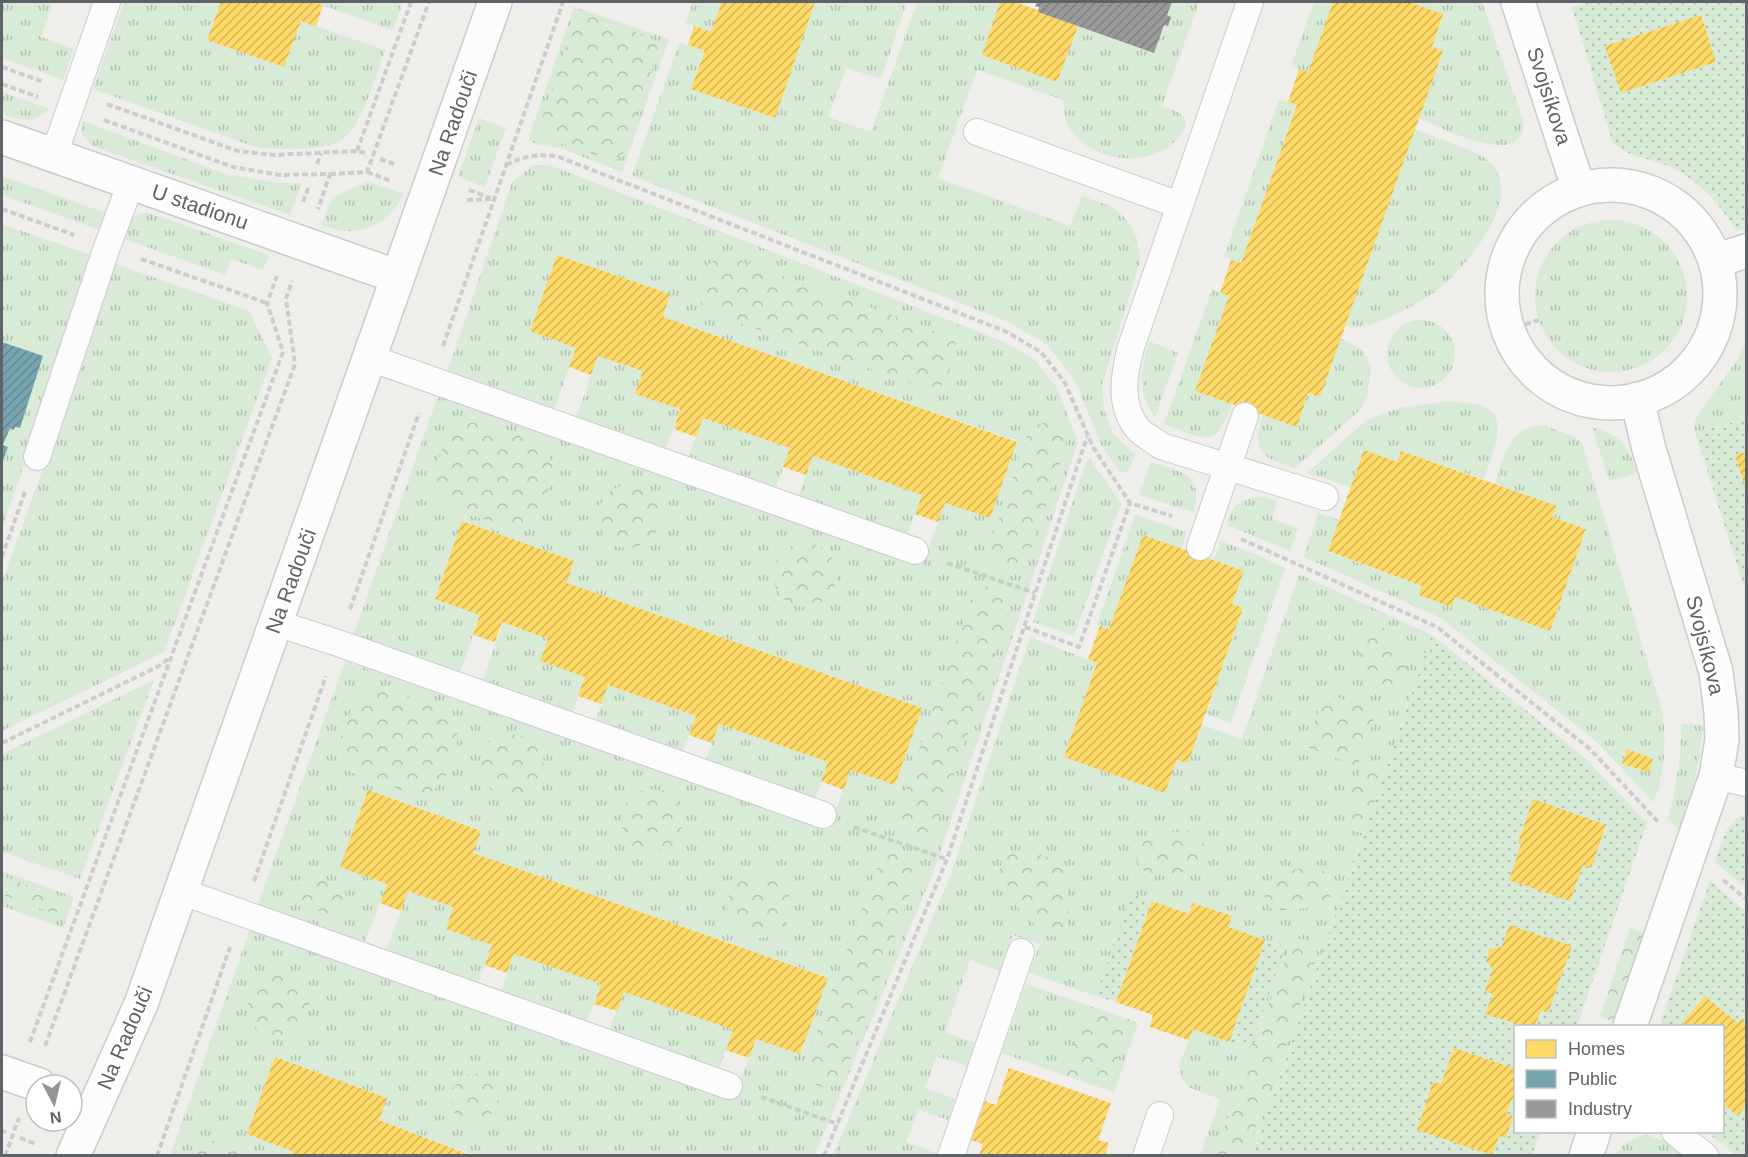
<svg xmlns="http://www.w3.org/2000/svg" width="1748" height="1157" font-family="Helvetica,sans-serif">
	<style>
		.grass { fill: url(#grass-tufts) }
		.forest { fill: url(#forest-crowns) }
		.garden { fill: url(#garden-dots) }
		.homes { fill: url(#homes-hatch) }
		.public { fill: url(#public-hatch) }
		.industry { fill: url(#industry-hatch) }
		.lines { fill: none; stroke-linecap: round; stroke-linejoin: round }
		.service-casing { stroke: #cbcccc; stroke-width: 28 }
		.minor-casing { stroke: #cbcccc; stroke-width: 36 }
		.path { stroke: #cacfcc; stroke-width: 4; stroke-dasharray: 6 3; stroke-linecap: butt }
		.service { stroke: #fdfcfc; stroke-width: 26 }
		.minor { stroke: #fdfcfc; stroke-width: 33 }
		.labels { text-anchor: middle; stroke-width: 6; stroke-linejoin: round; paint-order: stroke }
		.street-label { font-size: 21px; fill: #5f6368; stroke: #fff }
	</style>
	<defs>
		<pattern id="grass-tufts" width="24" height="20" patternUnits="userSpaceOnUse" patternTransform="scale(1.5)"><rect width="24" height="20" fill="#d8ebd6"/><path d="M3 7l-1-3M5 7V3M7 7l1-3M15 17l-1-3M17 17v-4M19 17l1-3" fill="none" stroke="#b2c2b1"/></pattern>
		<pattern id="forest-crowns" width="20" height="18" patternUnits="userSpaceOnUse" patternTransform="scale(1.5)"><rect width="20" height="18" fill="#d8ebd6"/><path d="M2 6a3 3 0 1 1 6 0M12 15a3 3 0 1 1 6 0" fill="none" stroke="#b2c2b1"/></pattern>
		<pattern id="garden-dots" width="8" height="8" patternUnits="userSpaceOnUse" patternTransform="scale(1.5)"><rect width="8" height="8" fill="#d8ebd6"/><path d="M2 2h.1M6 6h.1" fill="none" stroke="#b2c2b1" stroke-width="1.8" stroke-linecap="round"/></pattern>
		<pattern id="homes-hatch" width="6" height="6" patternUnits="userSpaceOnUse" patternTransform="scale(1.5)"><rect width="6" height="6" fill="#ffd966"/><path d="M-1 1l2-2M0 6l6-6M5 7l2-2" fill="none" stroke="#d2b458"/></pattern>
		<pattern id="public-hatch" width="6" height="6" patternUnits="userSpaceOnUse" patternTransform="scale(1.5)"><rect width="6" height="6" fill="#76a5af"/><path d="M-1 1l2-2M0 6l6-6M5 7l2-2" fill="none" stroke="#648a92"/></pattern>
		<pattern id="industry-hatch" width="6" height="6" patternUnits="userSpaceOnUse" patternTransform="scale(1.5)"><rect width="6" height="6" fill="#999"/><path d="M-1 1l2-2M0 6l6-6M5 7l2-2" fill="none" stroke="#808081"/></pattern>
	</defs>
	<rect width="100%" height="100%" fill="#efeeea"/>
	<path class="grass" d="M2,2H53L41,37L74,49L63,80L2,58Z
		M124,2H221L208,40L284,67L301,21L385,50C376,75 362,130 337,143C321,151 274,149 255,147L93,89Z
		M313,2H403L393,30Z
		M693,2H722L711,32L685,23Z
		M815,2H907L881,79L846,68L828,117L871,132L917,2H1000L982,55L1057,82L1078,26L1154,53L1164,25H1168L1171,17L1167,15L1172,2H1199L1162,106C1173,111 1185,111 1186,125C1167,171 1092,167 1069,127C1064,119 1064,109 1063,100L977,70L938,178L1070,226L1082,196L1113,207L1127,220L1137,238L1140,262L1102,385L1104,409L1113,434L1135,454L1129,469L1125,473L1120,472L1102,446L1074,379L1047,345L1009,322L632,176L679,43L705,51L692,89L774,118Z
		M1314,2H1333L1308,72L1291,66Z
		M1409,2H1482L1523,120C1526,173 1441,127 1418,118L1443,51L1432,47L1443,14Z
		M574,7L669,39L622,172L560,148L535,144L530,140L529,136Z
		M2,92L49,109C34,124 20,121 2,114Z
		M1279,100L1297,105L1241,263L1224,257Z
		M479,118L506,128L485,187L458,177Z
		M82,121L229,175L280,183H301L290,215L92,146L82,134Z
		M1414,129C1430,135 1446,141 1461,147C1468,150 1477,152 1482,156C1535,190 1464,271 1432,294C1418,303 1403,311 1388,318C1373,324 1360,331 1344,326Z
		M533,165H547L557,168L1002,341L1034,359L1057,388L1078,442L935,868L815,1155H474L379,1120L386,1098L275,1057L247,1134L292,1151L290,1155L170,1156L250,929L734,1099L756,1039L801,1054L827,977L473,853L480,830L368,790L341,867L387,884L364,944L257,907L345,661L829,830L850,770L895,785L922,708L567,583L574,561L462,521L435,598L480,615L460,674L353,636L438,396L922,566L945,503L990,518L1017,441L663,317L670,294L558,255L530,331L576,348L554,410L447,373L512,182Z
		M2,176L109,214L103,231L2,195Z
		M367,181L404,194C385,228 358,239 321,225L332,198Z
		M149,213L269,255L263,270L231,259L225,275L122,238C129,223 129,213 149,213Z
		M1535 296a76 76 0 1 1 152 0a76 76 0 1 1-152 0Z
		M2,224L93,256L28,454L2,529V464L8,447L3,445L10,428L14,429L15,427L20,428L43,357L2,342Z
		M113,263L249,311L272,358L164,652L2,731V582L46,460Z
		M1212,290L1229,296L1196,390L1232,404C1215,451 1204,439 1164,424Z
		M1387 354a34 34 0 1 1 68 0a34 34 0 1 1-68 0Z
		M1746,336V419L1695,432L1694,424L1698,415L1739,357Z
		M1340,338L1361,349L1368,359L1371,370L1367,397L1360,410L1295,468C1260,457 1251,452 1263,415L1297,426L1308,393L1320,397Z
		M1149,341L1178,353L1155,417C1136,393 1142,368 1149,341Z
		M598,356L643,371L636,394L680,409L666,448L576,418Z
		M1444,402C1514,400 1502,428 1484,479L1401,451L1397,462L1351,487L1307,473L1368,419L1402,407Z
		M703,418L790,448L776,488L689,456Z
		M1545,425C1557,432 1572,433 1582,443L1663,714C1666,749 1665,769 1654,803L1598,743L1441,618L1304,557L1318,513L1339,520L1328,552L1422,586L1452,606L1455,597L1550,631L1586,529L1552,517L1556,506L1495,483C1505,454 1509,426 1545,425Z
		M1592,427C1621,435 1628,445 1637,473L1609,481Z
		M813,456L922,495L907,535L799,495Z
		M1090,459L1121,504L1074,636L1033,622L1080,480L1087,461Z
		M1151,462C1181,472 1205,473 1193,512L1139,495Z
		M1264,497L1277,501L1272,519L1298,528L1290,551L1227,525C1233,502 1241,499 1264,497Z
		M1135,515L1187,532L1181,549L1143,535L1109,629L1097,625Z
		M1221,541L1252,553L1285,568L1231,723L1206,714L1243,609L1232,604L1244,571L1214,560Z
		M1299,574L1432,635L1252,1155H1200L1220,1099L1190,1088L1182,1079L1179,1066L1193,1029L1285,947L1228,927L1232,916L1193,903L1189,914L1132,894L1096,996L1029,973L1040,944L1013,935L1000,971L970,960L945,1032L975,1043L967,1066L937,1056L925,1088L955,1099L948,1120L918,1110L906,1142L936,1153V1155L833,1156L951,874L1030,637L1097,663L1064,757L1165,793L1177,760L1188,763L1202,725L1242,739Z
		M503,623L548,639L540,661L585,677L572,714L482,682Z
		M154,680L80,879L2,852V754Z
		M608,685L696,716L682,754L595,722Z
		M1681,723L1703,726C1700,763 1692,796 1680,831L1668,819C1676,786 1682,757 1681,723Z
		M719,724L828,762L815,800L705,761Z
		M2,871L74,897L63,928L2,906Z
		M408,891L453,907L446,929L492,945L478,984L386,952Z
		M514,954L601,984L587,1022L501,992Z
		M1026,984L1087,1005L1063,1075L1002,1053Z
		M624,992L733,1030L719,1069L609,1030Z
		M1131,1020L1138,1023L1114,1093L1107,1090Z
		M1647,1135L1665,1141L1682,1155L1615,1156C1622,1142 1634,1138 1647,1135Z"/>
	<path class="forest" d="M589,16L650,37L657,43L658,51L623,154L617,159H608L548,139L542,134L539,127L574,22L580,17Z
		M720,256L731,257L949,336L956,344V355L944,384L933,389L921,387L709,312L701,304L699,292L709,264Z
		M1048,422L1058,425L1065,436L1066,446L1026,563L1018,572C997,574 989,569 989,547L1028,432L1037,425Z
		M484,423C518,434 567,441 548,488C541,504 541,511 527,522C513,533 443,509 436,493C428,477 445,431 462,425C468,422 478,423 484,423Z
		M625,485C664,489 669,511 651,542C641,545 629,550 619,547C596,541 593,508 608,493C612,489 620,487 625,485Z
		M773 575a32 32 0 1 1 64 0a32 32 0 1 1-64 0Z
		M992,585L1002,588L1009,599L1010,609L934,832L926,841L912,842L901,837L897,826L896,816L972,595L981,587Z
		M1376,624C1380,626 1385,628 1388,631C1398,641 1412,668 1405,681C1402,687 1396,690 1390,693C1386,693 1380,692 1376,690C1366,682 1356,648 1357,636L1365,628Z
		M391,691C425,703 473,708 453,757C447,773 446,781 432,791C422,798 365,781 354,774C350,772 343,764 341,761C334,745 351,699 368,693C374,690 384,692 391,691Z
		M1325,693L1377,711L1357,766L1306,747Z
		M507,734C547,737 552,759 533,791C524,794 511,798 501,795C478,789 475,756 490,741C494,737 502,736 507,734Z
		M1377,766L1387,769L1372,834C1341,835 1344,813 1352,791C1355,783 1357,775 1363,770C1367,767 1372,767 1377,766Z
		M649,789C688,791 692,815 674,845C664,848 652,853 642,850C619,844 616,810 631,796C635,792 643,791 649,789Z
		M1187,830C1200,835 1216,850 1202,865C1195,872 1167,874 1157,875C1137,876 1129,850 1146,840C1158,834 1174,833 1187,830Z
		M1023,850C1033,854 1051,856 1058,863C1068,874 1067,890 1068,903C1069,921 1071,942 1046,935L1000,890L997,879L1002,861L1011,852Z
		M899,853C912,857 916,863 916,877L844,1077L835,1086L822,1087L811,1083L807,1072L806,1061L879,863L887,855Z
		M1313,866C1326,871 1331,876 1334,889C1332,893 1330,899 1327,901C1319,908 1280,913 1271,908C1264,903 1264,894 1264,886C1276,871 1294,870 1313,866Z
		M727 906a32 32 0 1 1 64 0a32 32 0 1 1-64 0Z
		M2,876L60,897L64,904L62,910L53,913L2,895Z
		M306,877C328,878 356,885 344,912L333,916L300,905L295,894L298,883Z
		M1630,928L1645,933L1615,1022L1600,1017Z
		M1297,939C1311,938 1316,943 1317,957L1246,1155H1214L1290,946Z
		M274,974C313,977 318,999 299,1031C290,1034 277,1038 267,1035C244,1029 242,996 257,981C261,977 268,976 274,974Z
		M1087,1005L1131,1020L1107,1090L1063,1075Z
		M471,1072L497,1081L499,1109L477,1122L454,1113L452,1088Z
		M208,1141C221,1141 238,1146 248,1155H197L199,1146Z"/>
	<path class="garden" d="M1590,2H1746V137L1741,139L1746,155V229L1736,230C1717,201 1697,177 1663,164C1645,157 1626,157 1612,141L1572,7Z
		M1746,419V593L1695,432Z
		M1432,635L1584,757L1647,823L1577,1026H1516V1132H1541L1532,1155L1252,1156Z
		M1746,814V888L1715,862C1721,844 1726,820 1746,814Z
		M1710,881L1746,911V1155H1736L1707,1132H1722V1026H1661L1662,1017Z
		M1131,894L1152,901L1116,1002L1096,996Z
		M1265,940L1285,947L1250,1048L1229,1042Z"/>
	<path class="homes" d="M221,2H313L323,5L316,26L301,21L284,67L207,40Z
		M722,2H815L775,118L691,89L705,51L688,45L694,26L711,32Z
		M1000,2H1015L1038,10V12L1078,26L1057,82L982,55Z
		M1333,2H1409L1443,14L1432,47L1443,51L1320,397L1308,393L1297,427L1195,391L1229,296L1220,293L1231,260L1241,263L1297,105L1288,102L1299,69L1308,72Z
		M1701,15L1716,62L1621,93L1605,46Z
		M557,255L670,294L663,317L1017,442L990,518L945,503L938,522L915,514L922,495L813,456L806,475L783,467L790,448L703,418L696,437L674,429L680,409L635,394L643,371L598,356L591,375L569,367L576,348L530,331Z
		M1364,450L1397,462L1401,451L1557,506L1552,517L1586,529L1550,631L1455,597L1452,607L1419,595L1422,586L1328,551Z
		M1746,452V490L1735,455Z
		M462,521L574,561L567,583L922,708L895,785L850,770L844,790L821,781L828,762L719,724L712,743L689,735L696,716L608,685L601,704L578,696L585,677L540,661L548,639L502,622L495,642L473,635L480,615L435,599Z
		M1143,535L1244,571L1232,604L1243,608L1188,763L1177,760L1165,793L1064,757L1097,663L1088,659L1100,626L1109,629Z
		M1627,749L1653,759L1649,772L1622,764Z
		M368,790L481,831L473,853L828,978L800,1054L756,1039L749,1058L726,1050L733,1030L624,992L617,1011L594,1004L601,984L514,954L507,973L485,965L492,945L446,929L453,907L408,891L401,911L380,903L387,884L340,867Z
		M1533,799L1606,825L1591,868L1583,865L1570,901L1509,880L1521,844L1518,843Z
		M1152,901L1189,914L1193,903L1232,916L1228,927L1265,940L1229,1042L1193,1029L1189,1040L1150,1027L1153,1015L1116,1002Z
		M1509,925L1572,946L1548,1013L1541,1010L1535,1026H1523L1485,1014L1493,994L1485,991L1493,969L1486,961L1490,949L1502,947Z
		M1705,996L1738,1023L1742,1018L1746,1022V1105L1738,1116L1722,1103V1026H1680Z
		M1454,1048L1516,1069V1100L1512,1099L1506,1114L1513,1116L1506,1138L1499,1136L1492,1155L1417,1130L1433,1082L1441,1084Z
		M275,1057L387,1098L379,1120L473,1156H290L292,1151L247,1134Z
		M1009,1068L1111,1103L1098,1140L1109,1143L1105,1156H979L983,1144L971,1140L985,1101L996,1105Z"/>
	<path class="public" d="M2,342L43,356L20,428L15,427L14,430L10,428L3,445L8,447L2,463Z"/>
	<path class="industry" d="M1037,2H1172L1167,15L1171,17L1168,26L1164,25L1154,53L1038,12L1039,7L1035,6Z"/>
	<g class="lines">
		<g class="service-casing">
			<path id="service" d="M1250,2L1131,347C1124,374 1118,405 1138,429C1143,435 1154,440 1161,446L1325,497
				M977,132L1179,205
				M54,155L107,2
				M370,358L915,551
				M37,457L107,247L131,183
				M1200,547L1245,416
				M276,623L338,643L823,815
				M1716,776L1746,783
				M180,891L729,1086
				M1675,1132L1705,1156
				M951,1156L1021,952
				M1146,1156L1160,1115"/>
		</g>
		<g class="minor-casing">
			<path id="minor" d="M1518,2L1579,190
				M2,137L398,277
				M1502 294a109 109 0 1 1 218 0a109 109 0 1 1-218 0Z
				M1715,261L1746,251
				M1630,1026L1716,776L1722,740L1721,712L1716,672L1649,449L1637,399
				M2,1072L39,1085
				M73,1156L141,1004L495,2
				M1586,1156L1594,1132"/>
		</g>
		<path class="path" d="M2,67L44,82
			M2,84L38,97
			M107,104L238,151L274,155L357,151L365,153
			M104,120L233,167L280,175L330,174L318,209
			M357,151L411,2
			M380,159L397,165
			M317,164L321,153
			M506,165C524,156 538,153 559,157L1005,331L1041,352L1065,383L1093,447L1130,503L1172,516
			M367,172L391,181
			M330,174L367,172L429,2
			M469,190L490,198
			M467,200L494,199
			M303,202L309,186
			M2,209L74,235
			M141,259L267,303
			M1508,330L1539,320
			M443,346L563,2
			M1241,539L1437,627L1591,750L1659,823
			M2,557L26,489
			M947,563L1035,593
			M350,609L419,413
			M1025,627L1079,647L1130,503
			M2,743L159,666L170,658
			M854,827L946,859
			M1723,880L1746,899
			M254,881L326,676
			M30,1042L283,352L267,303L277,276
			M45,1046L295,364L286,299L292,281
			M761,1097L838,1124
			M2,1131L6,1132
			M20,1138L36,1144
			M5,1156L19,1118
			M157,1156L230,947
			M824,1156L947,859L1087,437"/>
		<use href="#service" class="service"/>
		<use href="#minor" class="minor"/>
	</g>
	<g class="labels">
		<g class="street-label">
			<text transform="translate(1549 96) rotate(72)" y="7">Svojsíkova</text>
			<text transform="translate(453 123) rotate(-71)" y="7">Na Radouči</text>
			<text transform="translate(200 207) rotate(19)" y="7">U stadionu</text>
			<text transform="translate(291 581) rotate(-70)" y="7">Na Radouči</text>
			<text transform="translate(1705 645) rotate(76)" y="7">Svojsíkova</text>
			<text transform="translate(125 1038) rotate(-67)" y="7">Na Radouči</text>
		</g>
	</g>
	<rect width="1748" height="1157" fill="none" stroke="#5f6368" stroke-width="6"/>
	<rect x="1514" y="1025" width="210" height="108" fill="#ffffff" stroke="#bfc1c3" stroke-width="1.5"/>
	<rect x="1526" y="1040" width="30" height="18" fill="#ffd966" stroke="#bfc1c3" stroke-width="1.5"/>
	<text x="1568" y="1055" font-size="18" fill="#5f6368">Homes</text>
	<rect x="1526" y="1070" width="30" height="18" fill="#76a5af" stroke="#bfc1c3" stroke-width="1.5"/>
	<text x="1568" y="1085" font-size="18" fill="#5f6368">Public</text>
	<rect x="1526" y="1100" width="30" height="18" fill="#999999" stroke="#bfc1c3" stroke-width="1.5"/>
	<text x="1568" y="1115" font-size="18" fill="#5f6368">Industry</text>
	<g transform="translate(54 1103) rotate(173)"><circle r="28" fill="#ffffff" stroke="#bfc1c3" stroke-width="1.5"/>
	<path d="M0-4.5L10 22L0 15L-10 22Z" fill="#919496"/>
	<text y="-9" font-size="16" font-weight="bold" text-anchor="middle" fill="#5f6368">N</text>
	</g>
</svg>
